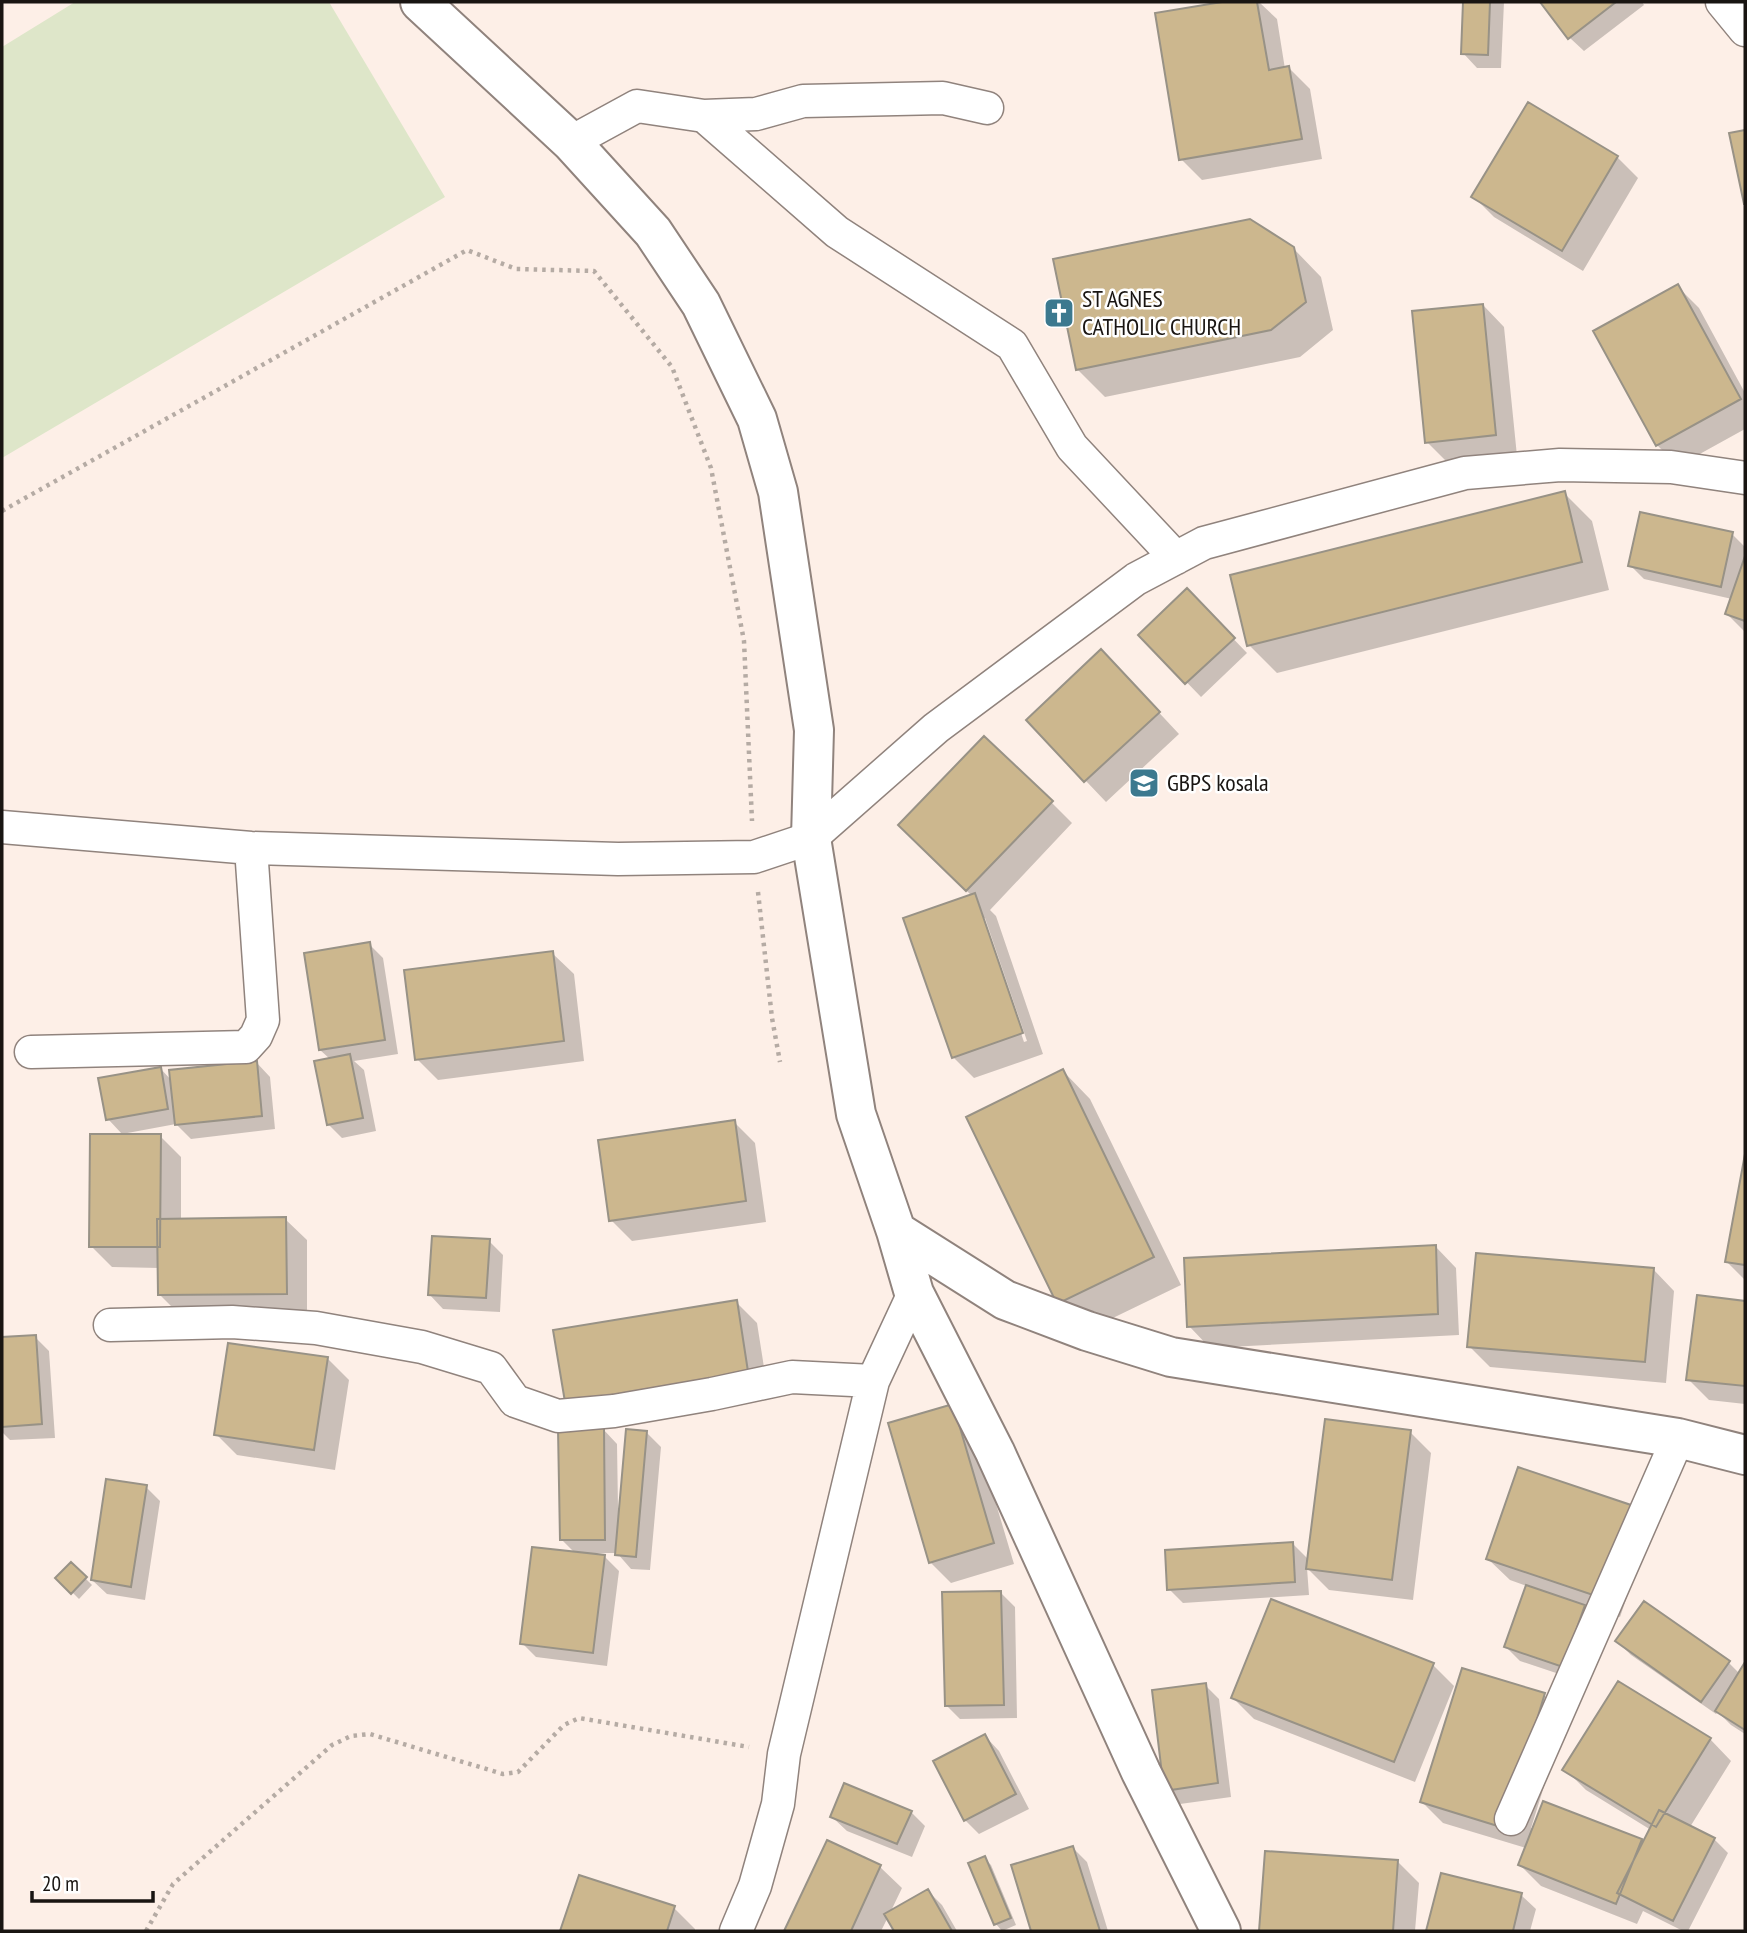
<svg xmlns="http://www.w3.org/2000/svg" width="1747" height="1933" font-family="'PT Sans Narrow',sans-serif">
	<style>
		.pitch { fill: #dee6c9 }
		.shadow { fill: #0003; fill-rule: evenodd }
		.building { fill: #ccb78e; stroke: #989286; stroke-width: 2 }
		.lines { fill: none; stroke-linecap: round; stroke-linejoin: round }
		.street-casing { stroke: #90837d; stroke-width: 35 }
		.secondary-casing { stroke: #90837d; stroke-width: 42 }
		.path { stroke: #b5aba4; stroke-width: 4.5; stroke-dasharray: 3.5 5; stroke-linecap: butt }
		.street { stroke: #fff; stroke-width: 32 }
		.secondary { stroke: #fff; stroke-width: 38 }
		.labels { text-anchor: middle; stroke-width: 5; stroke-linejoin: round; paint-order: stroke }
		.poi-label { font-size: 24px; fill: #191512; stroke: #fff; text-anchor: start }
	</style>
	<rect width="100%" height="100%" fill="#fdefe7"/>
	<path class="pitch" d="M75,2H329L445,197L2,458V47Z"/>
	<path class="shadow" d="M1233,2H1259L1277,19L1285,69L1289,68L1310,89L1322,159L1202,180L1181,159L1157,14Z
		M1465,2H1504L1501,68H1477L1463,53Z
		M1543,2H1642L1644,5L1584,51L1570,38Z
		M1529,105L1617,157L1638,178L1583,271L1494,217L1473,196Z
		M1293,248L1321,277L1333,330L1300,357L1105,397L1077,369Z
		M1678,287L1699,308L1745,393V429L1678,466L1657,445Z
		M1483,305L1504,327L1517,456L1448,463L1427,442Z
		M1564,493L1592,521L1609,590L1277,673L1249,645Z
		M1732,534L1745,547V632L1727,614L1732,599L1644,579L1630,565Z
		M1201,605L1247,653L1201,697L1141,635Z
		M1122,673L1179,734L1106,802L1028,720Z
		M1051,802L1072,823L990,910L996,916L1043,1054L974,1078L953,1057L972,896L921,846ZM982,918H985L1027,1041L1024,1042Z
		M369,944L383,958L398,1054L354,1061L364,1070L376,1131L342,1138L328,1124L330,1059L320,1050Z
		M552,953L574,974L584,1061L438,1080L417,1059Z
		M256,1062L270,1077L275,1129L191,1139L176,1124L122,1134L108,1119L160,1068L172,1081Z
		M1063,1071L1090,1099L1181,1285L1086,1331L1058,1303Z
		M734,1122L755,1143L766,1222L632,1241L611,1220Z
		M160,1136L181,1157V1220L285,1219L307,1240V1315L181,1316L160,1295L159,1268L112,1267L91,1246Z
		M1745,1163V1280L1726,1261Z
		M489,1241L503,1255L500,1312L443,1309L429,1294Z
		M1435,1246L1456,1268L1459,1335L1210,1348L1189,1326Z
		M1653,1269L1674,1291L1666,1383L1490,1367L1469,1346Z
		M1698,1297L1745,1303V1404L1709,1400L1688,1379Z
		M736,1302L757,1323L769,1399L593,1427L603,1429L617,1444L618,1508L621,1509L647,1433L661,1447L650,1570L631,1569L617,1553H594L593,1556L605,1557L619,1571L607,1666L536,1657L522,1643L576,1554L561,1539L560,1431Z
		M35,1337L49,1351L55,1438L10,1440L2,1432V1339Z
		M328,1359L349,1380L335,1470L237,1455L216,1434Z
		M952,1406L973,1427L1014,1564L951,1583L930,1562Z
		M1410,1432L1431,1453L1413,1600L1329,1590L1307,1568L1309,1595L1183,1603L1169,1589L1292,1543L1309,1560Z
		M146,1487L160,1501L145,1600L107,1594L92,1580Z
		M1630,1506L1651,1527L1620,1617L1582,1604L1598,1621L1577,1680L1520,1661L1506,1647L1527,1586L1510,1580L1488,1559Z
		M71,1564L92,1585L79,1599L58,1578Z
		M1001,1593L1015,1607L1017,1718L960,1719L946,1705Z
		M1617,1641L1728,1662L1740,1674L1745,1666V1734L1731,1725L1718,1712L1716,1714L1631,1655Z
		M1433,1665L1454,1686L1415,1782L1254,1719L1233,1698Z
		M1205,1685L1219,1699L1231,1797L1180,1804L1166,1790Z
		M1544,1695L1566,1716L1531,1828L1641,1841L1644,1844L1651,1830L1586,1790L1565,1769L1710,1739L1731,1761L1690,1827L1714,1839L1728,1853L1688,1931H1683L1643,1911L1637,1924L1541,1886L1520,1865L1526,1848L1443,1823L1422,1802Z
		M985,1736L999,1751L1029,1809L979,1834L965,1820Z
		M911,1812L925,1826L912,1857L847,1831L832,1817Z
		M828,1842L880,1867L902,1888L890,1913L928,1891L942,1905L957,1931H896L888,1917L881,1931H786Z
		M1073,1848L1087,1862L1108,1931H1033L1013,1866Z
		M1267,1853L1398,1862L1419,1883L1415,1931H1261Z
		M984,1858L991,1865L1016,1925L1002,1931L996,1924Z
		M580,1877L674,1908L695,1929V1931H562Z
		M1521,1895L1536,1909L1530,1931L1428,1930Z"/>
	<path class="building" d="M1222,2H1257L1269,70L1289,66L1302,139L1179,160L1155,13Z
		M1463,2H1490L1488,55L1461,54Z
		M1540,2H1616L1568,39Z
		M1528,102L1618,156L1562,251L1471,197Z
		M1745,130V204H1744L1729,133Z
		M1250,219L1294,247L1306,302L1271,330L1076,370L1053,259Z
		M1678,284L1741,399L1656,446L1593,331Z
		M1483,304L1496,435L1425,443L1412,311Z
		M1565,491L1582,562L1247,646L1230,575Z
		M1640,512L1733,532L1721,587L1628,566Z
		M1745,556V621L1725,614Z
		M1187,588L1235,638L1185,684L1138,635Z
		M1101,649L1160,712L1084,782L1026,720Z
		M984,736L1053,801L966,891L898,825Z
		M975,893L1023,1033L952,1058L903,918Z
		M370,942L385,1040L319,1050L304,953Z
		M553,951L564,1041L415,1060L404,970Z
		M350,1054L363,1118L327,1125L314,1061Z
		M257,1061L262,1116L175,1125L169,1070Z
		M161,1067L168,1109L106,1120L98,1078Z
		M1063,1069L1154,1257L1057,1304L966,1117Z
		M735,1120L746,1201L609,1221L598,1140Z
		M90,1134H161L160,1247H89Z
		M1745,1154V1265L1725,1262Z
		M286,1217L287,1294L158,1295L157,1219Z
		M432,1236L490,1239L486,1298L428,1295Z
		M1436,1245L1438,1314L1187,1327L1184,1258Z
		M1476,1253L1654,1268L1645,1362L1467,1347Z
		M1697,1295L1745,1301V1386L1686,1380Z
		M737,1300L749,1378L566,1408L553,1330Z
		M36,1335L42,1424L2,1427V1337Z
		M228,1343L328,1357L314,1450L214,1435Z
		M953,1404L994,1543L929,1563L888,1423Z
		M1325,1419L1411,1430L1392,1580L1306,1569Z
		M604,1428L605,1540H560L558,1429Z
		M626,1429L647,1431L636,1557L615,1555Z
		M1518,1467L1631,1505L1599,1597L1486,1559Z
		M106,1479L147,1485L131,1587L91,1580Z
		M1293,1542L1295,1582L1167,1590L1165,1550Z
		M532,1547L605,1555L593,1653L520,1644Z
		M71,1562L87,1577L71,1594L55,1578Z
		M1526,1585L1585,1605L1563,1667L1504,1647Z
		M1001,1591L1004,1705L945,1706L942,1592Z
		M1271,1599L1434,1663L1394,1762L1231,1698Z
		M1644,1601L1730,1661L1701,1702L1615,1641Z
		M1745,1662V1730L1715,1711Z
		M1462,1668L1545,1693L1504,1828L1420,1802Z
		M1618,1681L1711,1738L1656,1827L1562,1770Z
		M1206,1683L1218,1783L1164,1791L1152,1690Z
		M985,1734L1016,1794L964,1821L933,1761Z
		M844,1783L912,1811L897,1844L830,1817Z
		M1543,1801L1642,1839L1616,1904L1518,1865Z
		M1659,1810L1715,1838L1673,1921L1617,1893Z
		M827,1840L881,1865L851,1931H784Z
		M1073,1846L1100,1931H1031L1011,1865Z
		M1265,1851L1398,1860L1393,1931H1259Z
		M985,1856L1011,1918L994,1925L968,1863Z
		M1441,1873L1522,1893L1513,1931H1426Z
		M579,1875L675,1906L667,1931H560Z
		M928,1889L952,1931H894L884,1914Z"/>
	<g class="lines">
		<g class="street-casing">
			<path id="street" d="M1722,2L1745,30
				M704,116L756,114L803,101L943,98L987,108
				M571,142L637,106L704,116L837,232L1012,345L1072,447L1176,558
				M2,827L251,848L618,859L754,857L811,838L936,728L1136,579L1204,543L1465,473L1560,465L1671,467L1745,478
				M31,1052L246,1047L256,1036L263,1020L251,848
				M110,1325L232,1322L316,1328L422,1347L491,1368L515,1401L558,1416L614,1411L712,1394L792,1377L873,1381
				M1511,1819L1678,1438
				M736,1931L755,1886L778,1804L784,1754L873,1381L914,1293"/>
		</g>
		<g class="secondary-casing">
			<path id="secondary" d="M420,2L571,142L653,232L701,304L757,419L778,492L814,730L811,838L856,1114L896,1231L914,1293L995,1452L1141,1772L1221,1931
				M896,1231L1005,1300L1087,1331L1171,1357L1678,1438L1745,1455"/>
		</g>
		<path class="path" d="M2,511L467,250L516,269L594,271L672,367L711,468L744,641L752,821
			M758,892L772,1018L780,1062
			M146,1931L173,1884L332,1745L351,1736L370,1734L503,1774L518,1772L564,1725L579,1718L749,1747"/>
		<use href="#street" class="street"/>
		<use href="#secondary" class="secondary"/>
	</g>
	<defs>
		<g id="church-square" transform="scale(1.575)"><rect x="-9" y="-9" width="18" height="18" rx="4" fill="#3c798f" stroke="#fff"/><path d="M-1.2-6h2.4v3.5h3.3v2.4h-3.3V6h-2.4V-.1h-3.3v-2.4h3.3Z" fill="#fff"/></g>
		<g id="school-square" transform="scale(1.575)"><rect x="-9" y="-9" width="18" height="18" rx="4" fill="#3c798f" stroke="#fff"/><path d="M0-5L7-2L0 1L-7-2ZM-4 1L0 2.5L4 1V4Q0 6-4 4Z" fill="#fff"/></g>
	</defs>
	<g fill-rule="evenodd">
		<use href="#church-square" x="1059" y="313"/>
		<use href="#school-square" x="1144" y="783"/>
	</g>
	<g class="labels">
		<g class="poi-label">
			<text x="1082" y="307">ST AGNES<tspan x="1082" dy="28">CATHOLIC CHURCH</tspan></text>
			<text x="1167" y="791">GBPS kosala</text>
		</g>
	</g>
	<rect width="1747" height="1933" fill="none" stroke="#191512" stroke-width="7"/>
	<path d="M32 1891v10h121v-10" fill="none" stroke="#191512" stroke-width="3.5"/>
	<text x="42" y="1891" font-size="21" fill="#191512" stroke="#ffffff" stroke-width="5" paint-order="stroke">20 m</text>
</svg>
